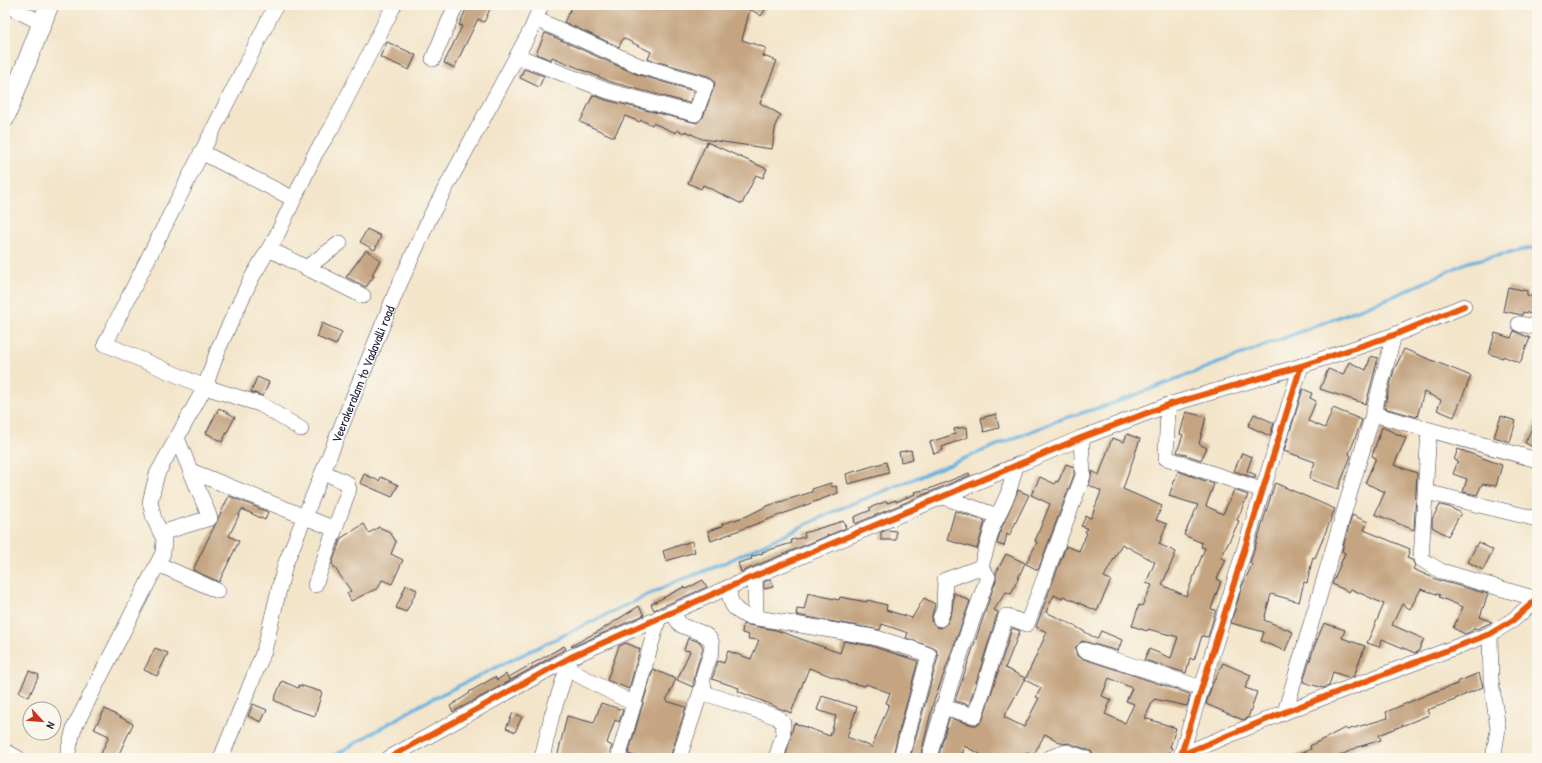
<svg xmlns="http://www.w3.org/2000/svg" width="1542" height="763" font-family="'Patrick Hand',sans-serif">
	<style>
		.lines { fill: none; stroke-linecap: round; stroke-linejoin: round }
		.stream { stroke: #68b2e0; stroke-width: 3.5 }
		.building { fill: #c4a481; fill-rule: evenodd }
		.minor-casing { stroke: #413f50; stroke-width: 16 }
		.major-casing { stroke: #413f50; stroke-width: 20 }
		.minor { stroke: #fff; stroke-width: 15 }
		.major { stroke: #fff; stroke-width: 19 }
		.cycleway-casing { stroke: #fbf7ec; stroke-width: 8 }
		.cycleway { stroke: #e8590c; stroke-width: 6 }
		.labels { text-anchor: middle; stroke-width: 3; stroke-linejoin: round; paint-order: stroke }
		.street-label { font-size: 13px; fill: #22223b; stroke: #fbf7ec }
	</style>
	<rect width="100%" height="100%" fill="#fbf7ec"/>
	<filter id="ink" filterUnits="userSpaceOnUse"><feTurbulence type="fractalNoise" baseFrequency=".025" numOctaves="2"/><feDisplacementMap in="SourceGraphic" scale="8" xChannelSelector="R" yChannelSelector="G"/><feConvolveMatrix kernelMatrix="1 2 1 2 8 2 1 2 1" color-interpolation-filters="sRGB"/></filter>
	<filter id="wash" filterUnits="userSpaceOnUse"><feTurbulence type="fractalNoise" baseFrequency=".012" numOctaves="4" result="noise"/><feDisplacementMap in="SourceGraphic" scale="16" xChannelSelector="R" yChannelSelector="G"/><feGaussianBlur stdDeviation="0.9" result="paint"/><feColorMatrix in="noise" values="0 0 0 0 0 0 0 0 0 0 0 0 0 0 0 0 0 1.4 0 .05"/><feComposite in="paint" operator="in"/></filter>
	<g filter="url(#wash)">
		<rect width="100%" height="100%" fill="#f3e5ca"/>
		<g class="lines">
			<path class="stream" d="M330,758L422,704L505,663L671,584L722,564L837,510L1059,420L1114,403L1399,294L1468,262L1537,247"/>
		</g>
		<g id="blocks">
			<path class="building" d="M468,5H492L484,22L478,19L454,68L444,63L462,26L459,25Z
				M573,5H768L761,16L750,9L742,40L766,48L763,56L777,61L760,103L781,115L776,123L772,149L702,139L685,131L684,133L677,130L676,133L653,123L652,125L641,120L640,122L625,116L614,137L580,122L593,95L606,100L697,123L703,117L715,84L713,79L708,76L648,59L651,52L623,38L619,47L564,22Z
				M545,33L636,74L694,91L689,103L611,82L552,57L551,60L536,54Z
				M387,42L416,55L409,70L380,57Z
				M524,69L544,76L539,87L520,78Z
				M707,142L767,169L763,178L756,175L742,204L703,185L701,189L688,183Z
				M367,229L381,236L375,250L360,242Z
				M366,250L380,260L372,275L374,276L366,287L346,277Z
				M1508,287L1527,291V295L1537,298V315L1523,312L1522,315L1503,311Z
				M322,323L342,332L336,345L317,337Z
				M1514,331L1530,338L1520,363L1503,356V358L1489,354L1495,333L1511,338Z
				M1404,349L1471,376L1454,417L1437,410L1441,400L1424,392L1417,417L1384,408L1394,370Z
				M1371,356L1378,358L1366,404L1320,389L1328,369L1343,375L1349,362L1366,370Z
				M257,377L269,382L263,396L251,392Z
				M1303,389L1312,393L1310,398L1316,401L1308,421L1325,428L1333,408L1362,420L1349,454L1351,456L1338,489L1309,479L1315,462L1284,451Z
				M219,408L235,417L222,442L206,433Z
				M1186,412L1206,417L1199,444L1207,448L1201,460L1177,452L1183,435L1180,434Z
				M996,414L999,428L984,432L981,418Z
				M1254,414L1274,423L1270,436L1248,426Z
				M1501,416L1516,421L1510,442L1494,437Z
				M1537,417V449L1525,443Z
				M967,427L968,437L942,447L943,450L934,454L930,442L955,434L954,429Z
				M1382,427L1406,438L1394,465L1417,473L1414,530L1375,514L1385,492L1365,483L1376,458L1372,456Z
				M1127,434L1140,439L1123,489L1162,506L1156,520L1167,524L1159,544L1176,552L1162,585L1186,596L1205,548L1201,547L1202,543L1184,535L1198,505L1169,496L1178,471L1214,484L1206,506L1223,514L1234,490L1248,495L1237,520L1239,521L1221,558L1226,560L1217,579L1221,581L1211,609L1216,610L1208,637L1202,636L1194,660L1190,658L1186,673L1144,660L1149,649L1171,658L1178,637L1148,629L1147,631L1132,626L1139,605L1142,606L1152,585L1146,583L1155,562L1122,544L1104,577L1111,580L1097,611L1063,596L1062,599L1054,595L1046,612L1073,625L1097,639L1101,631L1122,640L1118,651L1082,641L1075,648L1077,656L1081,658L1190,694L1187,706L1154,699L1145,718L1176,728L1170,747L1172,748L1167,758H1094L1092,752L1088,750L1069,743L1063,744L1045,734L1033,756L1026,752L1023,758H988L964,746L963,753L961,752L959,758H938L949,718L973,725H978L983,719L1012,628L1020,631L1005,668L1025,678L1004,717L1024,727L1039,698L1036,697L1041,688L1025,680L1047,632L1036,627L1066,546L1079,551L1087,533L1085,532L1087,528L1081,526L1086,516L1091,518L1101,491L1089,485L1092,471L1099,475L1112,438L1124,442ZM1109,678L1132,688L1126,701L1134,704L1125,723L1105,714L1111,700L1102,696Z
				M1458,449L1502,465L1496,486L1482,484L1477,495L1463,492L1467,479L1453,474L1458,461L1454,460Z
				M911,450L913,459L901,462L899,452Z
				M1242,453L1252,457L1247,471L1256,475L1255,478L1234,471Z
				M886,462L889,473L848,484L846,474Z
				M1066,464L1074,467V475L1038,570L1026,564L1037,542L1035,541L1050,504L1031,495L1040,477L1055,484L1056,481L1058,482Z
				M969,473L970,475L855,524L854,517L871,510L869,508L887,501V503L896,500V502L915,494L914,492L929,489Z
				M364,474L379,481L381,477L398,485L392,497L360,483Z
				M831,483L832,487L836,486L838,493L711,541L708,531L723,526L722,524L747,516L767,506L812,492V489Z
				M1275,483L1335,509L1315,558L1313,557L1307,583L1304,582L1299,602L1271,594L1264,620L1293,632L1285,651L1261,641L1264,632L1231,623L1242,586L1252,565L1250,563Z
				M1018,490L1029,495L1009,536L1007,534L1004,546L997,544L1001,529Z
				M229,496L268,512L265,520L242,509L229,536L239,541L219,582L193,570Z
				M1440,505L1449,507L1461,513L1448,536L1432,527V519Z
				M955,511L985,521L977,549L947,540Z
				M1352,515L1368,522L1364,530L1410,549L1407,558L1412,560L1415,565L1413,569L1438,580L1488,594L1480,617L1492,622L1477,629L1474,628L1472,631L1465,634L1453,628L1463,607L1439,597L1440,595L1421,589L1410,609L1402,604L1392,625L1424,639L1418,652L1415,653L1382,639L1379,647L1367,643L1384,604L1351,589L1349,592L1332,584L1345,553L1342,551Z
				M843,521L846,528L741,572L738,563L752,559L751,557L763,553L762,552L792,543L791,540L805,537L804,533Z
				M364,524L369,533L379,527L390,532L396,542L391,554L403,560L392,584L382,580L378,588L351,601L347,593L351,591L332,564L341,538Z
				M887,530L896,531V540H881V532Z
				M692,541L695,552L666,561L663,551Z
				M1478,542L1493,550L1483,570L1468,562Z
				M1006,554L1025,563L1011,594L1006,592L994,610L998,612L969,705L955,701L996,580V573Z
				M771,579L773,587L764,589V582Z
				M703,580L707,587L654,610L651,604L684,587L686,589Z
				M406,585L417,590L406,612L396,608Z
				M808,593L839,600L840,597L867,602V600L887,605L886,610L912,618L924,598L935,604L931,621L937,627L941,628L948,622L952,611L954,593L970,601L933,704L920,758H910L938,657L936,649L906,638L908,633L882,624L880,630L796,615L797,609L804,610Z
				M639,606L644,615L572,647L571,646L601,630Z
				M1324,623L1345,630L1342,638L1365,646L1354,676L1350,678L1333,672L1329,686L1323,688L1303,682L1314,647Z
				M743,624L776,630L840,653L844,641L871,646L918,661L892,758H785L794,723L830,736L836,716L817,710L822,696L857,707L847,737L872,747L889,704L886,703L890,693L866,684L865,686L847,682L809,668L791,713L738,691L739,688L712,679L718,661L724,663L728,651L751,659L759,640L748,639L749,635L742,633Z
				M688,638L700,642L703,647L696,670L693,687L677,680L690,651L684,650Z
				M626,643L640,649L629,689L607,680L619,646Z
				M564,646L566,649L511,680L509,677Z
				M155,648L168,653L157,676L144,670Z
				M1223,663L1251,675L1245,688L1257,692L1248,718L1243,720L1206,704L1212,685Z
				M653,669L676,679L666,701L686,707L670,758H641L628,754Z
				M29,671L39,675L29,697L19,692Z
				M1479,673L1483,687L1455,699V700L1427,710L1429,715L1379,735L1381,740L1358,747L1335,758H1291L1311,749L1310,746L1345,728L1347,730L1388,718L1386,712L1433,692L1457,684V682Z
				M506,674L510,681L453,712L450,706L470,693L469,692L495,677L497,680Z
				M282,681L298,688L299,685L322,692L315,716L292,709L274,700Z
				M601,703L623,710L619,722L615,720L607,743L612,746L608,758H557L567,716L594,723Z
				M253,704L267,710L261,722L248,716Z
				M105,709L133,724L117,758H99L109,736L94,729Z
				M513,713L522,717L515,732L506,728Z"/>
		</g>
	</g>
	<g filter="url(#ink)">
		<use href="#blocks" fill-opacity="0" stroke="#413f50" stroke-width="1"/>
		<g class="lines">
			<g class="minor-casing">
				<g id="minor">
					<path d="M6,5L42,23"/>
					<path d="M276,5L105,344L205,387L260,404L301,429"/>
					<path d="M517,56L608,91L695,114L706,85L640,66L536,19"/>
					<path d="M433,59L456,5"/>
					<path d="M201,152L294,199"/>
					<path d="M269,249L363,296"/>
					<path d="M306,268L340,243"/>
					<path d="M1464,306L1394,335L1301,366L1181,755L1285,712L1490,634L1513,620L1537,599"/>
					<path d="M1519,324L1537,327"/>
					<path d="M1168,405L1166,458L1262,490"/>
					<path d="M1373,414L1394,335"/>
					<path d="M1429,430L1421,559L1441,571L1537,599"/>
					<path d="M191,471L335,529"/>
					<path d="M1426,492L1537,519"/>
					<path d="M943,497L998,516"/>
					<path d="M161,533L210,518L177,438"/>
					<path d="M158,564L218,591"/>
					<path d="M755,576L756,618"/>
					<path d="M315,585L349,489L347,483L323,472"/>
					<path d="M729,587C730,603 731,608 746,616L873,637L913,649L929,655L901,758"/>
					<path d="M672,613C675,616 678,622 681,625C689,630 706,631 711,641C717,656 694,675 707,694L777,717L783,723V736L776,758"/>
					<path d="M940,619L944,608L945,580L981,567"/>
					<path d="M1490,634L1491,680L1498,729L1494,753L1496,758"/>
					<path d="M1084,650L1202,688"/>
					<path d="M567,669L634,704"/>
					<path d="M942,707L975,716L1006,616L1027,624L1083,476L1081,438"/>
					<path d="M1285,712L1373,414L1537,460"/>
					<path d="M5,751L18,758"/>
					<path d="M69,758L68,752L74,728L163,553L164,539L154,519L150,502L157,474L205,387L219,347L251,279L277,235L315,154L331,129L394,5"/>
					<path id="s1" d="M221,758L264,651L285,565L396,292L430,217L532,28L541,5"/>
					<path d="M389,758L571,657L729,587L1081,438L1168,405L1301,366"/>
					<path d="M542,758L552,715L571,657"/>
					<path d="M618,758L659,617"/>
					<path d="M679,758L702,688"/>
					<path d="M929,758C945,696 966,637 988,577L981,567L993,526L1008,494L1016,466"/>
					<path d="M1049,758L1066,752L1085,758"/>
				</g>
			</g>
			<g class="major-casing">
				<path id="major" d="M5,118L49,5"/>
			</g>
			<use href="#minor" class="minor"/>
			<use href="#major" class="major"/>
			<g class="cycleway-casing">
				<path id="cycleway" d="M1464,306L1394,335L1301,366L1181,755L1285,712L1490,634L1513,620L1537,599
					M389,758L571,657L729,587L1081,438L1168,405L1301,366"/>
			</g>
			<use href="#cycleway" class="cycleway"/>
		</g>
	</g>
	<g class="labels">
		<g class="street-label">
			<text dy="5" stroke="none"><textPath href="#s1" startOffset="410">Veerakeralam to Vadavalli road</textPath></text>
		</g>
	</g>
	<rect width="1542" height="763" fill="none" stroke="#fbf7ec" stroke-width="20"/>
	<g transform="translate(42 721) rotate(116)"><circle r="19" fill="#fbf7ec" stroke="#a4a2a5"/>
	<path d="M0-3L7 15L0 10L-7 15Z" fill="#c8321e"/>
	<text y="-6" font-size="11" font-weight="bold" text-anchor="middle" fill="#22223b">N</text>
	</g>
</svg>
